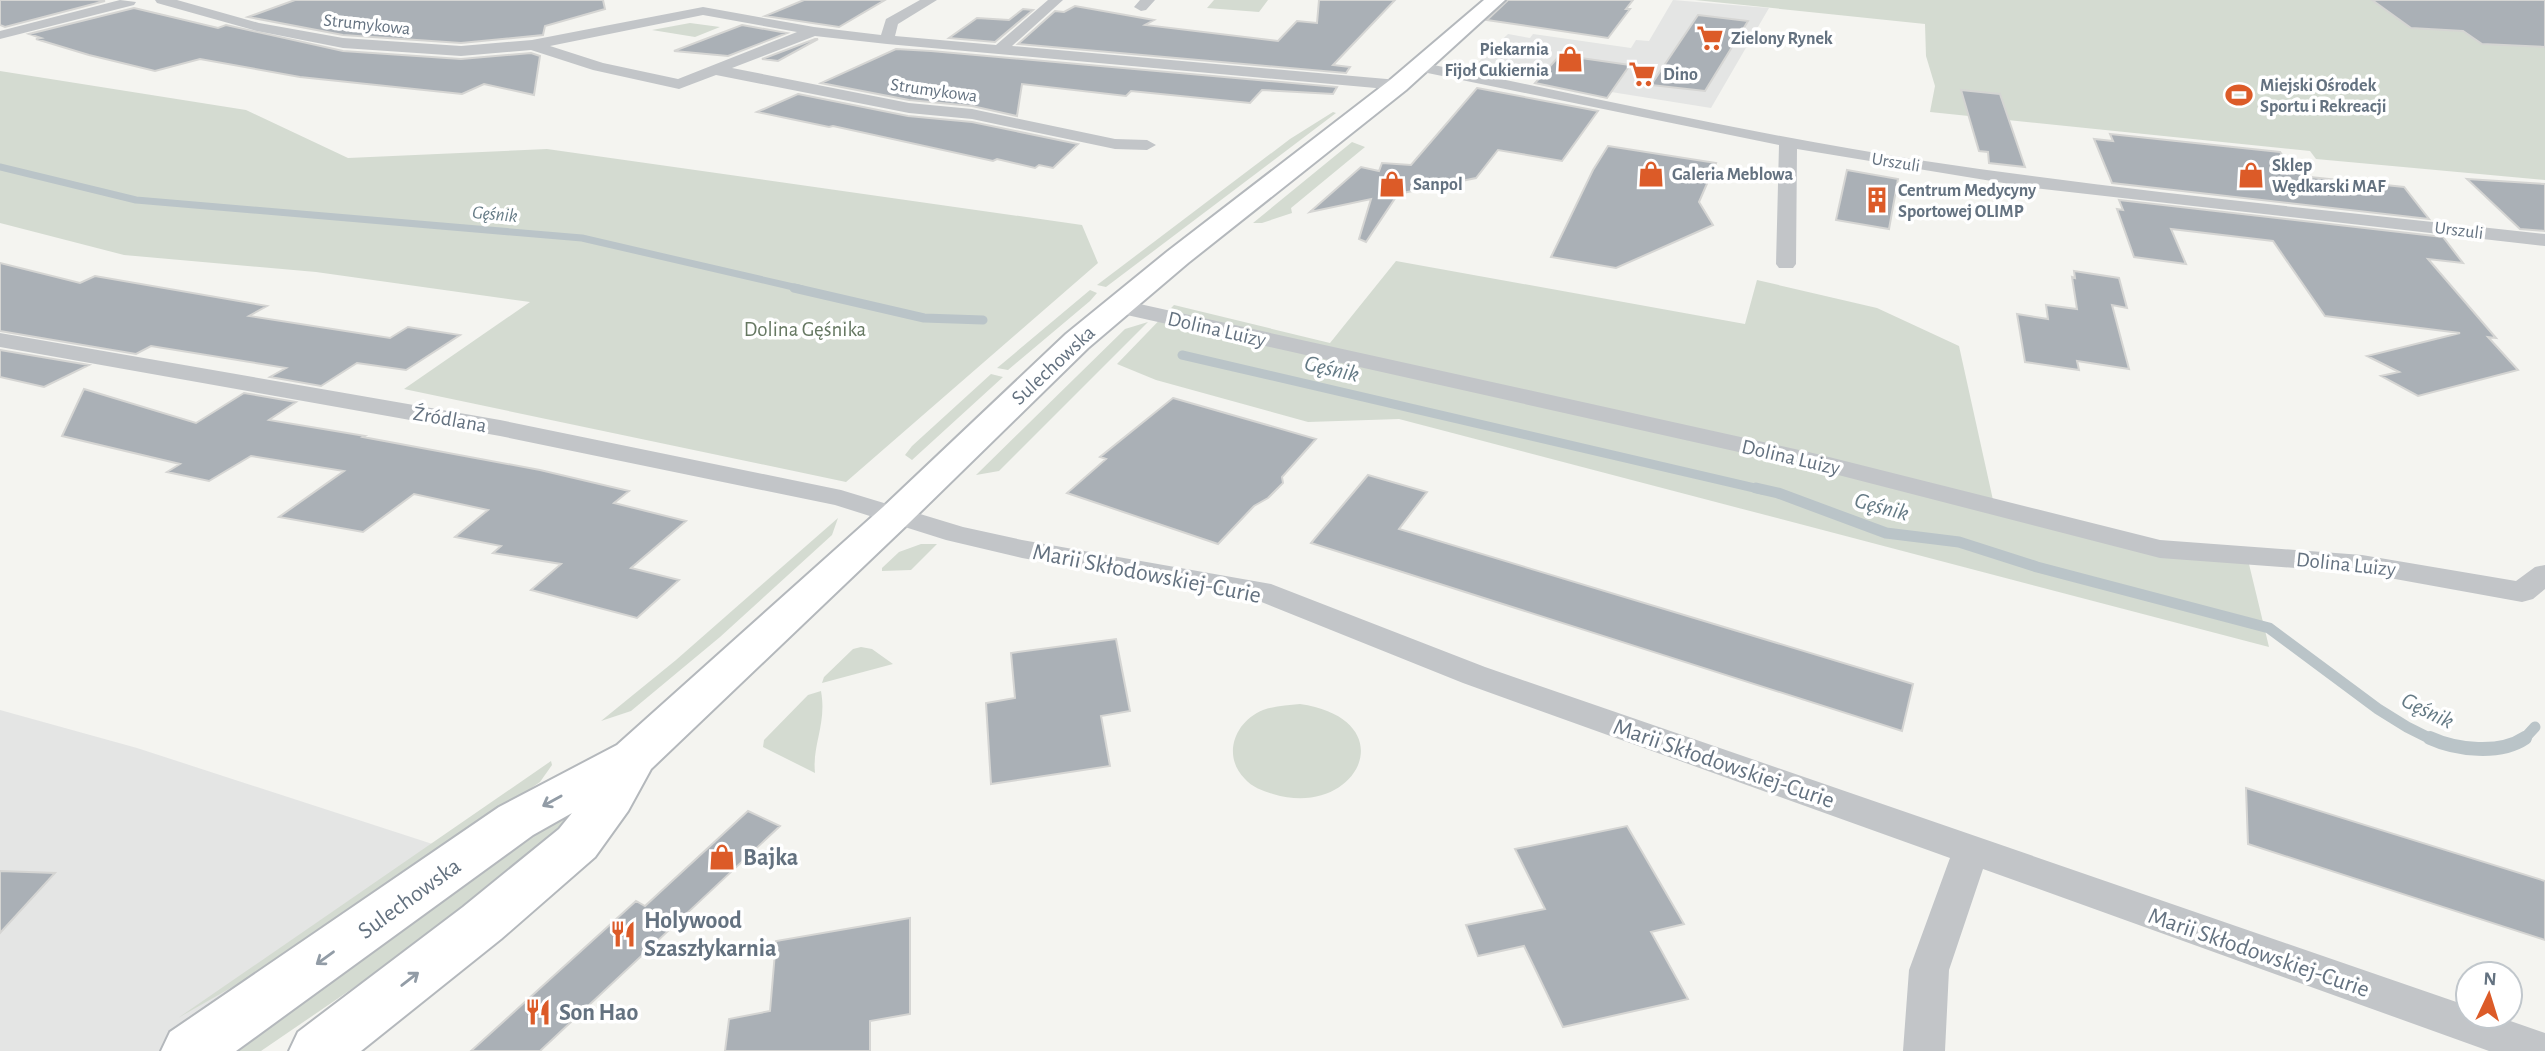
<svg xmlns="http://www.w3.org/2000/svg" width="2545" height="1051" font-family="'Alegreya Sans',sans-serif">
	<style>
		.built { fill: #e4e5e4 }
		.green { fill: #d4dbd1 }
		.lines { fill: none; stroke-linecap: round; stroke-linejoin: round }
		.stream-far3 { stroke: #bac4c8; stroke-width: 7 }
		.stream-far2 { stroke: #bac4c8; stroke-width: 9 }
		.stream-far1 { stroke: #bac4c8; stroke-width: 11 }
		.stream { stroke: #bac4c8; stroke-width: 14 }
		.building { fill: #aab0b6; stroke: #d5d5d3; stroke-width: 2 }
		.secondary-casing { stroke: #b4b8bc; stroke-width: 4 }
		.street { fill: #c2c5c8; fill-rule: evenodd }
		.secondary { fill: #fff; fill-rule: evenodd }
		.oneway { stroke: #929ca6 }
		.labels { text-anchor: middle; stroke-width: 7; stroke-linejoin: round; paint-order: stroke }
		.far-street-label { font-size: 18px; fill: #647280; stroke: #fff }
		.far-poi-label { font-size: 18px; font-weight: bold; fill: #647280; stroke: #fff; text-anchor: start }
		.far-water-label { font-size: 19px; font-style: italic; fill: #647a85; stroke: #fff }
		.park-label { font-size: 21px; fill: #667862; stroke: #fff }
		.street-label { font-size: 21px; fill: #647280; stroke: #fff }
		.water-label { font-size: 23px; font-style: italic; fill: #647a85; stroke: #fff }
		.near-street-label { font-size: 24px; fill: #647280; stroke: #fff }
		.near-poi-label { font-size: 24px; font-weight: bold; fill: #647280; stroke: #fff; text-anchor: start }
	</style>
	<rect width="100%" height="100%" fill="#f4f4f0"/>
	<path class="built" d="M1673,0L1769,8L1711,108L1474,70L1473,67L1508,34L1530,38L1533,34L1631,48L1636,40L1649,41Z
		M0,710L137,748L494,864L257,1051H0Z"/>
	<path class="green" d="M1214,0H1268L1259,12L1207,8Z
		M1695,0H2545V180L2316,159L2310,151L1930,112L1935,86L1926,56L1925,24Z
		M690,23L720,27L695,37L652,30Z
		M0,71L246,110L348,158L547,149L1082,225L1098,263L846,482L404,389L530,302L316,272L124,255L0,223Z
		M1333,112L1336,113L1106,287L1097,285L1290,139Z
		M1352,142L1365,147L1291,208L1292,213L1262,223H1253Z
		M1396,261L1745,324L1757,280L1877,308L1959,346L1993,500L2151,555L2248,560L2269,647L1399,419L1308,422L1156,380L1117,364L1174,305L1330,343Z
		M1090,290L1097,293L1090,301L1008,370L997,368Z
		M1148,322L999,471L976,475L1125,329Z
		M991,374L1003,377L912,460L905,455L912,446Z
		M838,518L832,535L720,637L631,711L601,721L676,660Z
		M921,544H937L911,570L882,571V568L899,552Z
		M861,647L872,649L893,664L822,683L824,677L853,649Z
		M821,691C827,724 812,744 815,773L763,747L764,740L808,695Z
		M1300,704C1407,720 1357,820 1273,794C1263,791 1252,787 1245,779C1222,756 1234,722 1263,710C1275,706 1287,705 1300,704Z
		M551,761L552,765L540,782L320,937L178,1018Z
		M586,792L573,820L419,943L261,1051H225Z"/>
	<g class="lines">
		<path class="stream-far3" d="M0,167L136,200L582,238L802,289"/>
		<path class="stream-far2" d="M794,288L924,318L983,320
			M1182,355L1763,490"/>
		<path class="stream-far1" d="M1756,488L1778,493L1886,533L1959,542L2037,567L2269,628L2378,709L2407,727L2433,740
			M2523,740L2535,727"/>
		<path class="stream" d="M2430,738C2456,750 2500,755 2525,738"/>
	</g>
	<path class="building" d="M0,0H95L105,1L5,27L0,25Z
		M295,0H603L605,9L545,26L543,35L461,43L343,35L248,17Z
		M804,0H885L839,27L765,16Z
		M1319,0H1395L1333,65L1350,67L1346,73L1018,44L1055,11L1064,12L1075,6L1154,20L1145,25L1278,41L1297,21L1317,23Z
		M1508,0H1633L1626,9H1630L1608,38L1487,20Z
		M2372,0H2545V47L2482,44L2463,31L2411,28Z
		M134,8L218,28L226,25L343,51L461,59L531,53L540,56L534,95L484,84L462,94L300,77L200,59L155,71L89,55L36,39L41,38L29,34Z
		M1023,9L1033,10L995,42L949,38L977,18L1009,20Z
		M1698,15L1748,21L1705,91L1651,85Z
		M742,25L787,33L728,56L674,51Z
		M818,39L778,61L762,59L815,39Z
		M896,49L931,51L1337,87L1333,94L1262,90L1250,103L1131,91L1126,96L1022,84L1017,116L972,106L909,100L821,83Z
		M1560,55L1630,65L1607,98L1535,83Z
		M1477,88L1598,111L1562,161L1498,150L1476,178L1398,194L1366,242L1359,239L1371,199L1310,212L1361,167L1379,171L1382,163L1411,165Z
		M1961,90L2000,94L2025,167L1989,163L1988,152L1979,151Z
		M798,94L908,116L972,122L1078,144L1053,168L1039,165L1035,168L997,159L993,161L833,126L829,127L757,112Z
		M2110,134L2280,152L2290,166L2304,167L2310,177L2404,187L2429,219L2112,183L2094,139L2113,141Z
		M1608,146L1716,163L1699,202L1713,225L1616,268L1551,257L1593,170Z
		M1847,170L1898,179L1889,229L1836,220Z
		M2467,179L2545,184V231L2520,229Z
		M2119,200L2443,237L2463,263L2428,259L2496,338L2488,337L2518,370L2418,396L2381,376L2399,372L2367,356L2460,333L2325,316L2273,241L2171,229L2186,264L2134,257L2117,209L2123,210Z
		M0,263L80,283L95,276L267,306L249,316L390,338L408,327L460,335L406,370L357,363L321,386L270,377L286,368L151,346L136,354L0,331Z
		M2074,271L2119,278L2127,308L2112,305L2129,369L2077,361L2079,370L2025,362L2017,314L2048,319L2046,305L2077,309L2072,277L2075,278Z
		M0,350L89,365L44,387L0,377Z
		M84,389L196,423L244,393L296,402L269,420L365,436L363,437L540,470L629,491L614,503L686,521L631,568L679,580L637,618L531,590L561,564L493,553L501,546L455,537L488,510L414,494L363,532L279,517L344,471L251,456L209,481L167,472L180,464L62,436Z
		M1173,398L1316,439L1282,477L1283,483L1268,498L1254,506L1218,544L1067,493L1106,459L1100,457Z
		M1368,475L1427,492L1399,529L1913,684L1902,731L1311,543Z
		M1116,639L1130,711L1101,716L1110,766L991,784L986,703L1015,698L1011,653Z
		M2246,788L2545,881V940L2248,844Z
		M748,811L780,826L540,1051H471L636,901L645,906Z
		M1627,826L1684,924L1651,932L1688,999L1563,1027L1524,946L1478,956L1466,925L1545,909L1515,849Z
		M0,871L55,873L0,933Z
		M910,918V1014L870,1021V1051H725L729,1019L770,1011L776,941Z"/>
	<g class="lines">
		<g class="secondary-casing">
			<path id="secondary" d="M1484,0H1505L1406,90L1188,263L1088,348L909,523L651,769L628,811L595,857L501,939L361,1051H289L298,1032L463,907L559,829L572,813L533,835L236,1051H161L170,1032L499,807L617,745L883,507L1066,334L1168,251L1390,80Z"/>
		</g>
		<path class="street" d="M120,0L136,2L134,5L0,39V31Z
			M155,0H177L259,23L343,38L461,46L532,40L703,7L814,27L881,35L886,19L920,0H937L898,24L895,36L996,45L1048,0H1063L1012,46L1398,80L1406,85L1398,90L887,44L815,36L732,68L909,103L972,109L1115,139L1147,140L1156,145L1147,150L1115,149L972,119L909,113L716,75L679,89L593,70L531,50L461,56L343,48L257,31L157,3ZM703,15L797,32L678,79L603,63L550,46Z
			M1140,0H1155L1146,10L1141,11L1134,7Z
			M1419,62C1587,96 1755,135 1925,161C2131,192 2338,211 2545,234V246L2034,188L1797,149L1796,264L1793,268H1779L1776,264L1779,145L1413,70L1411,67L1413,64Z
			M1117,299L1817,454L2160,540L2362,555L2516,581L2535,567L2545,565V589L2533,599L2522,602L2362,573L2160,558L1815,469L1109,311L1106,306L1109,301Z
			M0,333L500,420L841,490L963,527L1022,540L1271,584L1485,667L2468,1006V1016H2496L2542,1032L2545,1033V1051H2489L1983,869L1949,970L1945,1051H1903L1909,970L1950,858L1463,683L1254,599L1022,558L946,540L835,505L500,436L0,347Z"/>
		<use href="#secondary" class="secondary"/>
	</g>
	<defs><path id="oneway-shaft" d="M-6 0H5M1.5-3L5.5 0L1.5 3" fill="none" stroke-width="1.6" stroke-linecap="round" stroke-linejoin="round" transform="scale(1.75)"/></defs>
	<g class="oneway">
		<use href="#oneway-shaft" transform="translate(552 801) rotate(151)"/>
		<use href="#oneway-shaft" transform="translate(325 958) rotate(144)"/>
		<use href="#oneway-shaft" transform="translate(410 979) rotate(-38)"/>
	</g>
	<defs>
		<g id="supermarket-bare" transform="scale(2.1)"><path d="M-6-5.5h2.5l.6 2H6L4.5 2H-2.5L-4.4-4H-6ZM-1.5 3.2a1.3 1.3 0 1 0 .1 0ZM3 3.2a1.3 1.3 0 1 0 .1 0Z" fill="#dc5b28" stroke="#fff" stroke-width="2.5" paint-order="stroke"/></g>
		<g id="shop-bare" transform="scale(2.1)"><path d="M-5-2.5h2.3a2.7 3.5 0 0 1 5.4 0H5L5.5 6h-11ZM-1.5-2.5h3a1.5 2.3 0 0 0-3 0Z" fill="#dc5b28" stroke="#fff" stroke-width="2.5" paint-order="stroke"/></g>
		<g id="stadium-bare" transform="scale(2.1)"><path d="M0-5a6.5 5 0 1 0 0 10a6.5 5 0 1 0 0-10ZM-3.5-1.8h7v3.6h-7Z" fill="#dc5b28" stroke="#fff" stroke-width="2.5" paint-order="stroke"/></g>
		<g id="building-bare" transform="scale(2.1)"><path d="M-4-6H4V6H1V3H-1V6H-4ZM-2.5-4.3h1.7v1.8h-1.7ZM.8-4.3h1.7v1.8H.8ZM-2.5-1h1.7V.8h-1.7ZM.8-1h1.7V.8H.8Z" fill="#dc5b28" stroke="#fff" stroke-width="2.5" paint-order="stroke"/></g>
		<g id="restaurant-bare" transform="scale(2.1)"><path d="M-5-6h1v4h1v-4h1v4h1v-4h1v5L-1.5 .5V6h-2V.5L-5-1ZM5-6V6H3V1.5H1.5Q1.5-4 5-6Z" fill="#dc5b28" stroke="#fff" stroke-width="2.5" paint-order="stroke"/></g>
	</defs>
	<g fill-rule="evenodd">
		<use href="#supermarket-bare" x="1710" y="38"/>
		<use href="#shop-bare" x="1570" y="59"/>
		<use href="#supermarket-bare" x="1642" y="74"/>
		<use href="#stadium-bare" x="2239" y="95"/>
		<use href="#shop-bare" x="1651" y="174"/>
		<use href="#shop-bare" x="2251" y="175"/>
		<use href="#shop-bare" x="1392" y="184"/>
		<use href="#building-bare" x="1877" y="200"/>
		<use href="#shop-bare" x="722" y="857"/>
		<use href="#restaurant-bare" x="623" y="934"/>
		<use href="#restaurant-bare" x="538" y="1012"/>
	</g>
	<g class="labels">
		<g class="far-street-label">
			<text transform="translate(367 24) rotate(6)" y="6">Strumykowa</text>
			<text transform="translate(934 90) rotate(8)" y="6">Strumykowa</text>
			<text transform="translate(1896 162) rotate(9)" y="6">Urszuli</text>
			<text transform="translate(2459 230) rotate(7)" y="6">Urszuli</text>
		</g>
		<g class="far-poi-label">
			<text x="1731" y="44">Zielony Rynek</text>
			<text x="1549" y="55" text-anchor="end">Piekarnia<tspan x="1549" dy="21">Fijoł Cukiernia</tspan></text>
			<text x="1663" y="80">Dino</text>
			<text x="2260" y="91">Miejski Ośrodek<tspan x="2260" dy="21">Sportu i Rekreacji</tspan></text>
			<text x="2272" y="171">Sklep<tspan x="2272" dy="21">Wędkarski MAF</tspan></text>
			<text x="1672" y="180">Galeria Meblowa</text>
			<text x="1413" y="190">Sanpol</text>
			<text x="1898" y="196">Centrum Medycyny<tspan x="1898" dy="21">Sportowej OLIMP</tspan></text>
		</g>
		<g class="far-water-label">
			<text transform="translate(495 213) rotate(5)" y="7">Gęśnik</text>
		</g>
		<g class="park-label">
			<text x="805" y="336">Dolina Gęśnika</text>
		</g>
		<g class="street-label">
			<text transform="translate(1217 329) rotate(13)" y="7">Dolina Luizy</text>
			<text transform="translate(1053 365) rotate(-43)" y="7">Sulechowska</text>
			<text transform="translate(450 419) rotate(10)" y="7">Źródlana</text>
			<text transform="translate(1791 457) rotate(13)" y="7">Dolina Luizy</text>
			<text transform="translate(2346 564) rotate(6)" y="7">Dolina Luizy</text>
		</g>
		<g class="water-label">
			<text transform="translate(1332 368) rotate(13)" y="8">Gęśnik</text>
			<text transform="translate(1882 506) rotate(15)" y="8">Gęśnik</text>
			<text transform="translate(2428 710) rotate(26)" y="8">Gęśnik</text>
		</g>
		<g class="near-street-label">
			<text transform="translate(1147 573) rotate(11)" y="8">Marii Skłodowskiej-Curie</text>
			<text transform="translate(1724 763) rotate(19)" y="8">Marii Skłodowskiej-Curie</text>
			<text transform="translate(409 898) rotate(-36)" y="8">Sulechowska</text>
			<text transform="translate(2259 952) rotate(19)" y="8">Marii Skłodowskiej-Curie</text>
		</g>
		<g class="near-poi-label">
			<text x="743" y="865">Bajka</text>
			<text x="644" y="928">Holywood<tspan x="644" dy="28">Szaszłykarnia</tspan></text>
			<text x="559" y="1020">Son Hao</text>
		</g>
	</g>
	<g transform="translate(2489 995) rotate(4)"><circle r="33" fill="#ffffff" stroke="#c1c7cc" stroke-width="2"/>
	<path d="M0-5L12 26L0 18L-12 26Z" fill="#dc5b28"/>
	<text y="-10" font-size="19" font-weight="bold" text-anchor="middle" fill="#647280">N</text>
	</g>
</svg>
